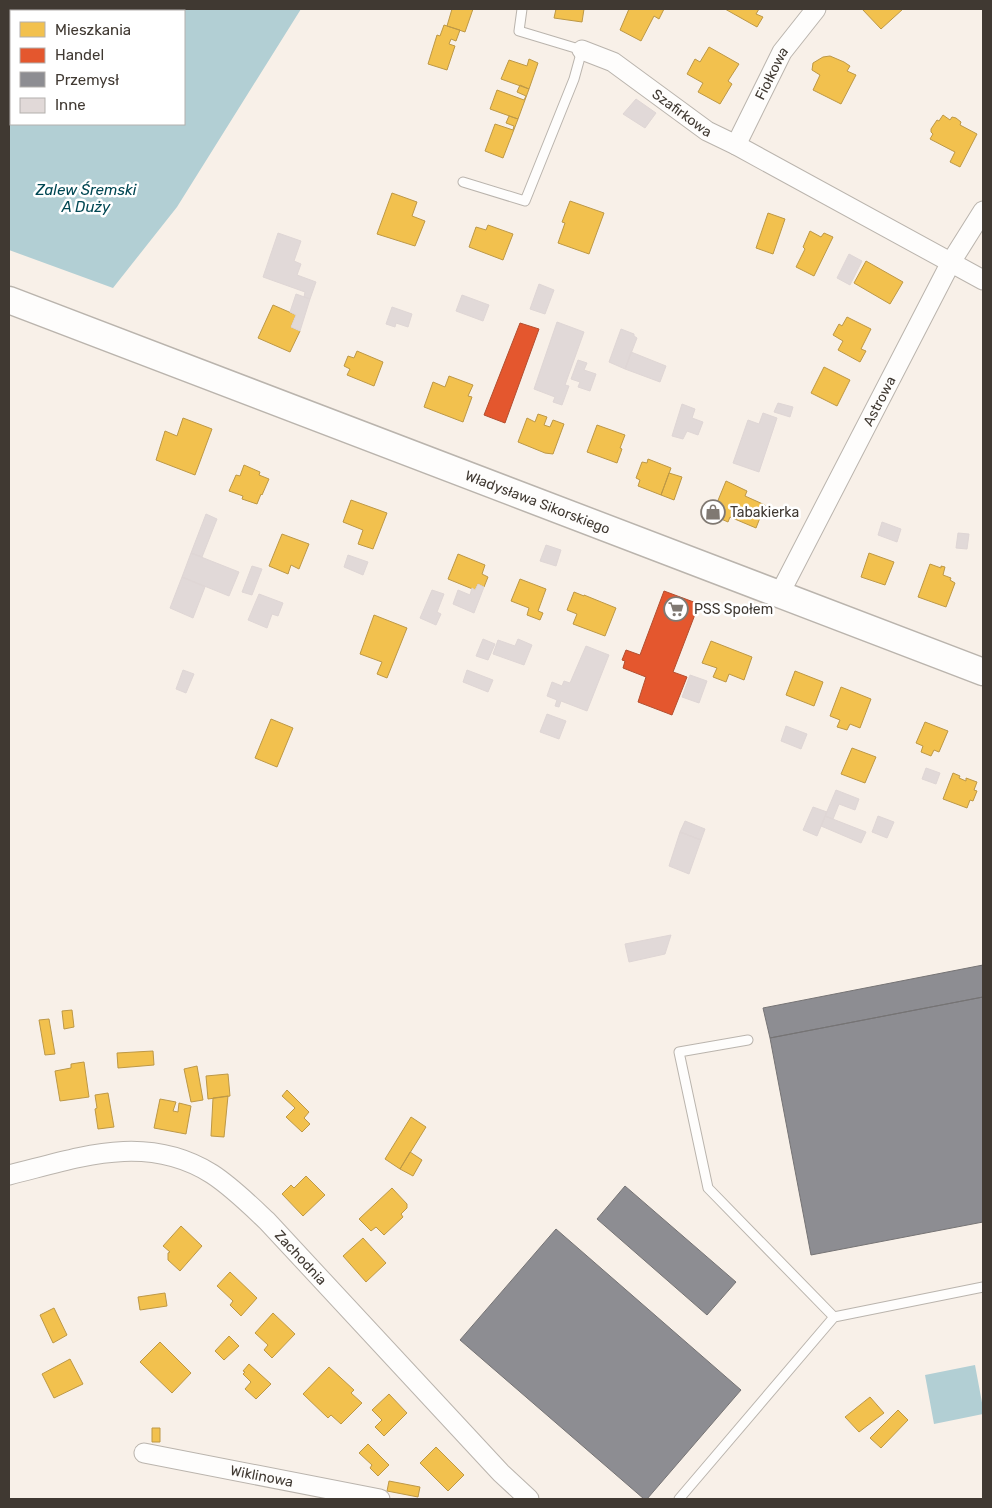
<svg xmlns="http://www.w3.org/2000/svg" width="992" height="1508" font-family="Rubik,sans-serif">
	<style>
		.water { fill: #b2cfd4 }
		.homes { fill: #f2c14e; stroke: #bd9846 }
		.shops { fill: #e4572e; stroke: #b34e2f }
		.industry { fill: #8d8d92; stroke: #767475 }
		.building { fill: #e1d9d8; stroke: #dfd6d5 }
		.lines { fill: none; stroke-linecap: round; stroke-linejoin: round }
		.service-casing { stroke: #bab4ad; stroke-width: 11 }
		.minor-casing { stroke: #bab4ad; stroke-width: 21 }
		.secondary-casing { stroke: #bab4ad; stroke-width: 29 }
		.service { stroke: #fefdfc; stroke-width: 9 }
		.minor { stroke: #fefdfc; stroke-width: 19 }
		.secondary { stroke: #fefdfc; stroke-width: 26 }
		.labels { text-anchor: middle; stroke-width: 5; stroke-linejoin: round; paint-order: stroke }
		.street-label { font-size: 14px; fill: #403932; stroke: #fff }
		.poi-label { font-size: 14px; fill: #403932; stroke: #fff; text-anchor: start }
		.water-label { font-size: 15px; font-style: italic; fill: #004753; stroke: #fff }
	</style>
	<rect width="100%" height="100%" fill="#f8f0e8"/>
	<path class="water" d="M16,9H301L177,207L113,288L9,250V19L11,15V124H184V11H14Z
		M975,1365L983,1408V1414L934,1424L925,1375Z"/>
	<path class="homes" d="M452,9H473L465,32L447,26Z
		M556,9H584L582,22L554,18Z
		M629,9H664L659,19L654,16L641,41L620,30Z
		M725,9H759L756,14L763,17L757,27Z
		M862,9H903L881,29Z
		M444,25L460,30L456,41L451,39L449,44L455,46L447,70L428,64L437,35L440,36Z
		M709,47L739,64L728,81L732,84L720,104L698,92L703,83L687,74L695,59L700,62Z
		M830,56L844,62L850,66L847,71L856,75L841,104L813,90L820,75L812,70L813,63L823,57Z
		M529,59L538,63L529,89L501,79L509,60L527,66Z
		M520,85L529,89L518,119L490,109L497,90L524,100L526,96L517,92Z
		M943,115L950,120L952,117L956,118L961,122L960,125L977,134L960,167L950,162L955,152L930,139L933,134L931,132V129L937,120L939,121Z
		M509,116L518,119L503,158L485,151L495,124L513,130L514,126L506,123Z
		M392,193L417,202L412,216L425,221L415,246L377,234Z
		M570,201L604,213L589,254L558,243L565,223L562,222Z
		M768,213L785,219L773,254L756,248Z
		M488,225L513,234L503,260L469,247L476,227L486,230Z
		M810,231L821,237L824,233L833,237L814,276L796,267L805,249L803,247Z
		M866,261L903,282L890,304L854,283Z
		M273,305L296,315L291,327L300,331L290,352L258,338Z
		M847,317L871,329L861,349L866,351L860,362L838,350L843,341L833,335L839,324L842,326Z
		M357,351L383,362L374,386L347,375L350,369L344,366L348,356L354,358Z
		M824,367L850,380L837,406L811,393Z
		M449,376L473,385L468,396L472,397L463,422L424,407L433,382L445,387Z
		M538,414L547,417L544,425L550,427L553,420L564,424L553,454L545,453L518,442L527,418L535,422Z
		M183,418L212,429L195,475L156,460L165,431L177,436Z
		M597,425L625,435L620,448L622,449L617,463L587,452Z
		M648,459L671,468L661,495L638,486L640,480L636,478L642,462L647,463Z
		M244,465L260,472L259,475L269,479L262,495L261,494L257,504L242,499L243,496L229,491L236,475L240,476Z
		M669,473L682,477L674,500L661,495Z
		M726,481L747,491L745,496L765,505L756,528L730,517L728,522L712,515Z
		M351,500L387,513L373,549L358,544L363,530L343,522Z
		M282,534L309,544L299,569L291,565L288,574L269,566Z
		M869,553L894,562L885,585L861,577Z
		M458,554L485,565L482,574L488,577L484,587L478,584L475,590L448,579Z
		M930,564L941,568V566L945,567L943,575L951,578L950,580L955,583L946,607L918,597Z
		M520,579L546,589L538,611L543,613L540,620L527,615L529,608L511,601Z
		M574,592L584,596V595L616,608L605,636L573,624L577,614L567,610Z
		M374,615L407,628L387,678L377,674L382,662L360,654Z
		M711,641L752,657L744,680L729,674L726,682L713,677L717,668L702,663Z
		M795,671L823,682L814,706L786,695Z
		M841,687L871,699L860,728L850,724L847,730L837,727L840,720L830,716Z
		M271,719L293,728L277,767L255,758Z
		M925,722L948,731L939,752L934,750L931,756L921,752L923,746L916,743Z
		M852,748L876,757L865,783L841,774Z
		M953,773L960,776L959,778L966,781V778L977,782L974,790L977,791L973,801L970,800L967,808L943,799Z
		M72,1010L74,1027L64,1029L62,1011Z
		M49,1019L55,1054L45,1055L39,1020Z
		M153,1051L154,1065L118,1068L117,1053Z
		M84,1062L89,1097L60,1101L55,1071L71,1068V1064Z
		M197,1066L203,1100L191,1102L184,1069Z
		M228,1074L230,1096L208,1099L206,1076Z
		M287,1090L309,1112L304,1118L310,1124L302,1132L286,1117L295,1108L282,1096Z
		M108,1093L114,1127L98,1129L95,1109L97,1108L95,1095Z
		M228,1096L224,1137L211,1136L213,1098Z
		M160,1099L176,1102L173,1111L178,1112L179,1103L191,1106L186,1134L154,1128Z
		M411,1117L426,1127L400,1169L385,1159Z
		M410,1152L422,1160L413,1176L400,1169Z
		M306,1176L325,1195L303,1216L282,1194L291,1185L294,1188Z
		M392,1188L407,1204V1208L401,1214L403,1217L384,1235L376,1227L371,1231L359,1219Z
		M181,1226L202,1246L180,1271L168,1260V1253L170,1252L163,1246Z
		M363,1238L386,1263L366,1282L343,1256Z
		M230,1272L257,1298L241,1316L230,1305L233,1301L217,1286Z
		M165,1293L167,1306L140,1310L138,1297Z
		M54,1308L67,1335L53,1343L40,1315Z
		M273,1313L295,1334L272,1358L264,1350L268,1345L255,1333Z
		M229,1336L239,1346L224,1360L215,1351Z
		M160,1342L191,1373L172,1393L140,1362Z
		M70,1359L83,1384L54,1398L42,1374Z
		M249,1364L271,1384L256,1399L245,1389L251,1382L243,1374L245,1372L243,1371Z
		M329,1367L354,1390L351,1393L362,1403L341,1424L331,1415L328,1418L303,1394Z
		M389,1394L407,1413L384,1436L375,1427L382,1420L372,1410Z
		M870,1397L884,1413L859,1432L845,1417Z
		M898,1410L908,1420L881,1448L870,1438Z
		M152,1428H160V1442H152Z
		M368,1444L389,1465L378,1476L370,1468L372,1465L359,1453Z
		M436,1447L464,1475L448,1491L420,1463Z
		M389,1481L420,1487L418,1497L387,1491Z"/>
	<path class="shops" d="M520,323L539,329L505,423L484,415Z
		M664,591L699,604L673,672L687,677L672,715L638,702L646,677L623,668L625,661L622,660L626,650L640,655Z"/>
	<path class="industry" d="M983,965V997L770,1038L763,1008Z
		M983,997V1222L811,1255L770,1038Z
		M625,1186L736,1282L707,1315L597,1219Z
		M556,1229L741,1390L647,1499H644L460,1340Z"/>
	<path class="building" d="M636,99L656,113L645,128L623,114Z
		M278,233L301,241L294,261L301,264L297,275L316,282L310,299L304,297L305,292L263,277Z
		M849,254L862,261L850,285L837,278Z
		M539,284L554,290L545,314L530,309Z
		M296,294L310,299L300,331L291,327L296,315L290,312Z
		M462,295L489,305L483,321L456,311Z
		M392,307L412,314L408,327L396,323L395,327L386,324Z
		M557,322L584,332L565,385L569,386L562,405L553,402L555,397L534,389Z
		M621,329L634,334V336L637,338L625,369L609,362Z
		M631,352L666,366L660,382L625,369Z
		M578,360L587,363L584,370L596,374L590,391L578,387L580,382L571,379Z
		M778,403L793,407L790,417L774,412Z
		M682,404L695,409L692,418L703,422L698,435L687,431L683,439L672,436Z
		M763,413L777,418L759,472L733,463L748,420L759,424Z
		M206,514L217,519L202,557L191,553Z
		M882,522L901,529L897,542L878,535Z
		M958,533L969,534L967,549L956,548Z
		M546,545L561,550L556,566L540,561Z
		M191,553L239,572L229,596L182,577Z
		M348,555L368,562L363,575L344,567Z
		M252,566L262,569L252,595L242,592Z
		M182,577L205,587L193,618L170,608Z
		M478,584L484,587L474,613L453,604L458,590L470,595L472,588L475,590Z
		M432,590L444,594L437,612L441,614L436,625L420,618Z
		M259,594L283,603L278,616L272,614L267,628L248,620Z
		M483,639L495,644L488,660L476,656Z
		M518,639L532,645L524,665L493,654L498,640L515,646Z
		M586,646L609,655L587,711L561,701L559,707L555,706L557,700L547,696L552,682L562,686L564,681L570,683Z
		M183,670L194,674L186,693L176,689Z
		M467,670L493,680L488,692L463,682Z
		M690,675L707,681L699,703L682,697Z
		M547,714L566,721L559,739L540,732Z
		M786,726L807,734L801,749L781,741Z
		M926,768L940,773L936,784L922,779Z
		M836,790L859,799L855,810L839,804L833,819L825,816Z
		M813,807L827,812L817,836L803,830Z
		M825,816L866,832L861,843L821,826Z
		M878,816L894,822L887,838L872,832Z
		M685,821L705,829L701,840L680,832Z
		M680,832L701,840L689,874L669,866Z
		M671,935L665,954L629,962L625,944Z"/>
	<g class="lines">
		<g class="service-casing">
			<path id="service" d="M463,182L525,201L574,79L582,50L519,31L522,9
				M748,1040L679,1052L708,1188L834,1317
				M679,1499L834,1317L983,1287"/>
		</g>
		<g class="minor-casing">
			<g id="minor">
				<path id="s1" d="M582,50L613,62L707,131L736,145L983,280"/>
				<path id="s2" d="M736,145L782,52L816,9"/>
				<path id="s3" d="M780,593L951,262L983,211"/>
				<path id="s4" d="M9,1175C78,1158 145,1132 212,1174C232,1187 249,1204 267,1221L501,1473L529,1499"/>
				<path id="s5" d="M144,1453L380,1499"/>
			</g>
		</g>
		<g class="secondary-casing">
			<g id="secondary">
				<path id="s6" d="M9,300L983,672"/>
			</g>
		</g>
		<use href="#service" class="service"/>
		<use href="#minor" class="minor"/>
		<use href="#secondary" class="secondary"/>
	</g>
	<defs>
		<g id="shop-ring" transform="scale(1.25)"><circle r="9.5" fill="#fff" stroke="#807972" stroke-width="1.5"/><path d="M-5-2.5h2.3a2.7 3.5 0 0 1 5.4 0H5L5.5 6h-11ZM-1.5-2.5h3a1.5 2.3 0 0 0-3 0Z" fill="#807972"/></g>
		<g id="supermarket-ring" transform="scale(1.25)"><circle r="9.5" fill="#fff" stroke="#807972" stroke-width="1.5"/><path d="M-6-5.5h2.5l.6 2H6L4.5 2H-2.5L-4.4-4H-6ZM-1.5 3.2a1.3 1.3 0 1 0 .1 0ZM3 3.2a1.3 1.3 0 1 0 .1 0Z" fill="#807972"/></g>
	</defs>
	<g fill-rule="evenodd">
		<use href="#shop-ring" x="713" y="512"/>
		<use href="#supermarket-ring" x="676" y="609"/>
	</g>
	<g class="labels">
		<g class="street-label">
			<text dy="5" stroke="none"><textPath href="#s2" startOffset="80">Fiołkowa</textPath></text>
			<text dy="5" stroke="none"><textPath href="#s1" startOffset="119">Szafirkowa</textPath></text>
			<text dy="5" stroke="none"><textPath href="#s3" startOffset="216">Astrowa</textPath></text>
			<text dy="5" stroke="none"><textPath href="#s6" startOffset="566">Władysława Sikorskiego</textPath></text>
			<text dy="5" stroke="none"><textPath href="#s4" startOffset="332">Zachodnia</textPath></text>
			<text dy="5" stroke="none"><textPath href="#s5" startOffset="120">Wiklinowa</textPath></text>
		</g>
		<g class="poi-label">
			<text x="730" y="517">Tabakierka</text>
			<text x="694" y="614">PSS Społem</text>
		</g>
		<g class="water-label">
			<text x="86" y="195">Zalew Śremski<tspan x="86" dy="17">A Duży</tspan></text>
		</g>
	</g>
	<rect width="992" height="1508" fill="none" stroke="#403932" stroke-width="20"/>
	<rect x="10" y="10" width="175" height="115" fill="#ffffff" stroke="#b3b0ad"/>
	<rect x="20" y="22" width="25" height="15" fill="#f2c14e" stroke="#b3b0ad"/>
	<text x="55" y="35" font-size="15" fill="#403932">Mieszkania</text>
	<rect x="20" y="48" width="25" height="15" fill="#e4572e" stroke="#b3b0ad"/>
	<text x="55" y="60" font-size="15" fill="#403932">Handel</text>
	<rect x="20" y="72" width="25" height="15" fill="#8d8d92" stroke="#b3b0ad"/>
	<text x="55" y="85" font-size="15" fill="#403932">Przemysł</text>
	<rect x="20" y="98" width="25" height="15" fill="#e1d9d8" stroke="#b3b0ad"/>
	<text x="55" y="110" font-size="15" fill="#403932">Inne</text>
</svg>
